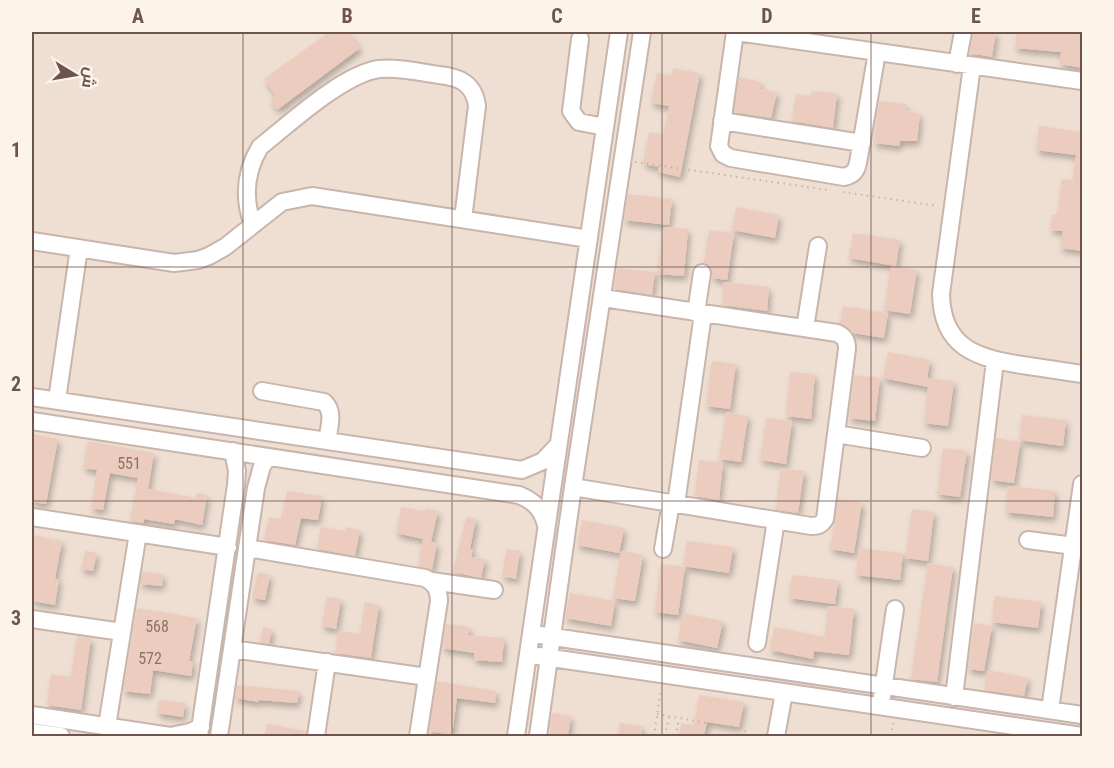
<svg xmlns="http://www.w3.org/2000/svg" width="1114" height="768" font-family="'Roboto Condensed',Cairo,sans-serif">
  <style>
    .residential { fill: #efdfd3 }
    .building { fill: #ebccbe; filter: url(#shadow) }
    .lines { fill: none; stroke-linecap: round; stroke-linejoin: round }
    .minor-casing { stroke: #c8b5ac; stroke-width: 20 }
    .path { stroke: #cfafa2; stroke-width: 2; stroke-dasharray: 1.5 4.5; stroke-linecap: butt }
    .minor { stroke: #fff; stroke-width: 16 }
    .grid { fill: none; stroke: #6d554d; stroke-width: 1.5; stroke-opacity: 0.55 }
    .labels { text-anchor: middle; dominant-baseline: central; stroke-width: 4.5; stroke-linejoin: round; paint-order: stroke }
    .number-label { font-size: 16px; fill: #8c7369 }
    .neatline { fill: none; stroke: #6d554d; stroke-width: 2 }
    .grid-label { font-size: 20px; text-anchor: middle; font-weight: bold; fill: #6d554d }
  </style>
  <defs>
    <filter id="shadow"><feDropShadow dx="2.5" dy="4.5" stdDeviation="3" flood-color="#0004"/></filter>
  </defs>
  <rect width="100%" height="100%" fill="#f9eee3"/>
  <!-- residential -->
  <path class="residential" d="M32,32h1050v704h-1050z"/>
  <!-- building -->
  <path class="building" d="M329,32h19l12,16 -83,62 -7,-10 6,-4 -12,-17z
    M973,32h23l-4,25 -22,-4z
    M1017,32h36l30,3v33l-23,-4 1,-12 -46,-4z
    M673,68l27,5 -20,104 -22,-5 1,-5 -16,-3 6,-32 14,3 6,-29 -18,-3 6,-30 15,2z
    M739,77l22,5 -1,7 17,3 -6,26 -37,-6z
    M812,91l25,2 -4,35 -41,-7 4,-27 15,2z
    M879,101l27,3 -1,6 15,4 -3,27h-17l-1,5 -25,-3z
    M1039,126l44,6v119l-23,-3 3,-17 -13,-1 2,-15h5l5,-36 11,1 3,-25 -40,-5z
    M628,194l44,5 -3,26 -45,-5z
    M736,207l43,8 -4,23 -43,-8z
    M664,227l24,2 -4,47 -27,-2z
    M709,230l25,3 -7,47 -15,-2 -1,-9 -7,-6z
    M853,233l47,7 -4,26 -47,-8z
    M891,266l26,4 -7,44 -26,-4z
    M617,268l38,4 -3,23 -38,-6z
    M724,282l45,5 -2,24 -45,-6z
    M843,306l45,7 -4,25 -31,-5 -13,-10z
    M888,352l42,8 -3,18 27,3 -6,45 -24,-3 4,-36 -45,-9z
    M712,361l24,3 -6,45 -24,-3z
    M790,372l25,2 -4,45 -25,-3z
    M854,375l26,3 -5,43 -26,-3z
    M726,412l22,4 -7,46 -22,-3z
    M1022,415l44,5 -3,26 -44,-6z
    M766,418l26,3 -6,43 -26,-4z
    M32,434l26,5 -12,65 -14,-2z
    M996,438l24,4 -6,41 -23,-3z
    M88,441l66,12 -6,36 48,9 1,-5 10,2 -5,30 -27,-6 -1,5 -30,-5v4l-14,-2 8,-43 -28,-5 -7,37 -12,-2 6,-38 -14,-2z
    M943,448l24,3 -7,46 -23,-3z
    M699,460l24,3 -4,37 -24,-4z
    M781,468l23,3 -6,42 -22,-3z
    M1008,486l47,5 -2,26 -47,-5z
    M287,491l35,5 -4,24 -17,-2 -6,27 -31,-5 5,-23 12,2z
    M838,499l24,3 -8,51 -24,-4z
    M401,507l24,4 1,-3 12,3 -7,31 6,1 -5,27 -14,-4 5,-27 -27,-6z
    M912,509l22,3 -6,49 -23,-3z
    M466,517l10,2 -6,30h3l-2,8 14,2 -4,19 -28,-6z
    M582,520l42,8 -5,25 -42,-8z
    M321,527l24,4 1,-4 14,3 -5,26 -38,-7z
    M32,535l30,6 -7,38h4l-4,26 -23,-4z
    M687,541l46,6 -4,26 -46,-7z
    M859,548l44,5 -3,27 -44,-5z
    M507,549l13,2 -4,28 -14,-3z
    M85,551l12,2 -4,18 -12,-2z
    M621,551l22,4 -8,46 -22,-3z
    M928,563l25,4 -16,115 -26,-3z
    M661,564l24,3 -7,48 -23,-3z
    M142,572l21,2 -1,12 -22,-2z
    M258,572l12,3 -5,25 -13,-2z
    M792,575l46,5 -3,24 -46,-6z
    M570,593l45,8 -4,25 -46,-8z
    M995,596l46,6 -3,26 -46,-6z
    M327,597l14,2 -5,30 -14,-3z
    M365,602l14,3 -8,53 -36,-5 4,-22 21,3z
    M828,606l26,3 -5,46 -35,-4 -1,8 -43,-9 4,-23 51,10z
    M137,608l60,10 -8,43h4l-2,15 -38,-6 -3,24 -27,-3z
    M683,613l40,8 -6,27 -39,-8z
    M974,623l18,3 -8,45 -16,-2z
    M446,624l24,3 -2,8 36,3 -2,24 -28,-2v-7l-32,-5z
    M263,627l9,2 -3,15 -9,-2z
    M77,636l14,2 -10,72 -34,-5 4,-31 20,3z
    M988,670l40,8 -4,18 -40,-6z
    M437,681l59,10 -1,12 -38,-5 -5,37 -23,-4z
    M237,685l62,6 -2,12 -38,-3v2l-24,-4z
    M699,695l45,7 -5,25 -32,-5 -3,14h-25l2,-13 13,3z
    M159,700l26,3 -2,14 -26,-4z
    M552,713l19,3 -3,20h-19z
    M620,723l22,3 -1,10h-23z
    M267,724l39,7v5h-41z"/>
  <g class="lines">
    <defs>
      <path id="minor" d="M735,32l-16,114 4,8 8,4 113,19c8,-2 12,-5 14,-14l19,-111
        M736,32l346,49
        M580,39l-9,72 8,11 26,5
        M957,64l6,-32
        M972,66l-31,228c1,54 36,64 81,71 20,3 40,6 60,9
        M722,121l140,22
        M253,225c-10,-27 -8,-53 7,-78 29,-23 83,-73 119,-78 19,-2 40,3 60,6 20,2 35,8 38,31l-14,113
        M32,241l142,22 24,-3 11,-4 16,-9 57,-45 30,-6 277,43
        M696,313l6,-40
        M805,328l13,-82
        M262,391l62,11c11,10 5,25 3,39
        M32,397l490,73 21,-9 15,-16
        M57,400l22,-152
        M32,421l487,74c15,6 23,14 27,30
        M836,434l86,14
        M573,487l238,39c7,0 10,-1 14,-7l22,-170c0,-8 -2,-12 -10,-16l-234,-35
        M676,504l27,-190
        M32,517l196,30
        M1028,540l46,6
        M247,548l178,30c10,5 14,12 14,23l-21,135
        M663,549l8,-46
        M432,581l62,9
        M32,619l90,13
        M540,635l542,80
        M757,643l19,-123
        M232,649l195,28
        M538,656l544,80
        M882,697l13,-88
        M954,697l41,-336
        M1050,710l32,-226
        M32,715l138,21 20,-4 11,-5
        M107,726l31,-193
        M32,732l29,4
        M199,736l37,-251 1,-14 -4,-20
        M219,736l37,-248 6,-22 6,-9
        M316,736l11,-74
        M516,736l103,-704
        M538,736l35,-249 69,-455
        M776,736l8,-43"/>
    </defs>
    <!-- minor casing -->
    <use href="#minor" class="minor-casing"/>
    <!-- path -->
    <path class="path" d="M635,162l193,28
      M843,192l95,14
      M657,714l88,16 1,6
      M654,736l7,-47
      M665,736l4,-20
      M675,736l4,-17
      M891,736l3,-15"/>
    <!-- minor -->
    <use href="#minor" class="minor"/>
  </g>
  <!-- grid -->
  <path class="grid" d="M243,32v704M452,32v704M662,32v704M871,32v704M32,267h1050M32,501h1050"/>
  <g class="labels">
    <!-- number labels -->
    <g class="number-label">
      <text x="129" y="463">551</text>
      <text x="157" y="626">568</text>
      <text x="150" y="658">572</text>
    </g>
  </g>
  <!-- border -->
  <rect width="1114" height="768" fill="none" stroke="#fcf3e9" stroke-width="66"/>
  <!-- north arrow -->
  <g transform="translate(75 75) rotate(101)" stroke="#fcf3e9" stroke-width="4.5" paint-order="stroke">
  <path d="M0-4.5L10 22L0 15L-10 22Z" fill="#6d554d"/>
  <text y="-9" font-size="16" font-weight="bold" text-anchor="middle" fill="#6d554d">ش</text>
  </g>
  <rect x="33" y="33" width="1048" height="702" class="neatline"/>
  <g class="grid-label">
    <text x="138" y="23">A</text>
    <text x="347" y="23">B</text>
    <text x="557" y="23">C</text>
    <text x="767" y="23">D</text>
    <text x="976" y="23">E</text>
    <text x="16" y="157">1</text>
    <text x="16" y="391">2</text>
    <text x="16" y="625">3</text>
  </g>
</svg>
